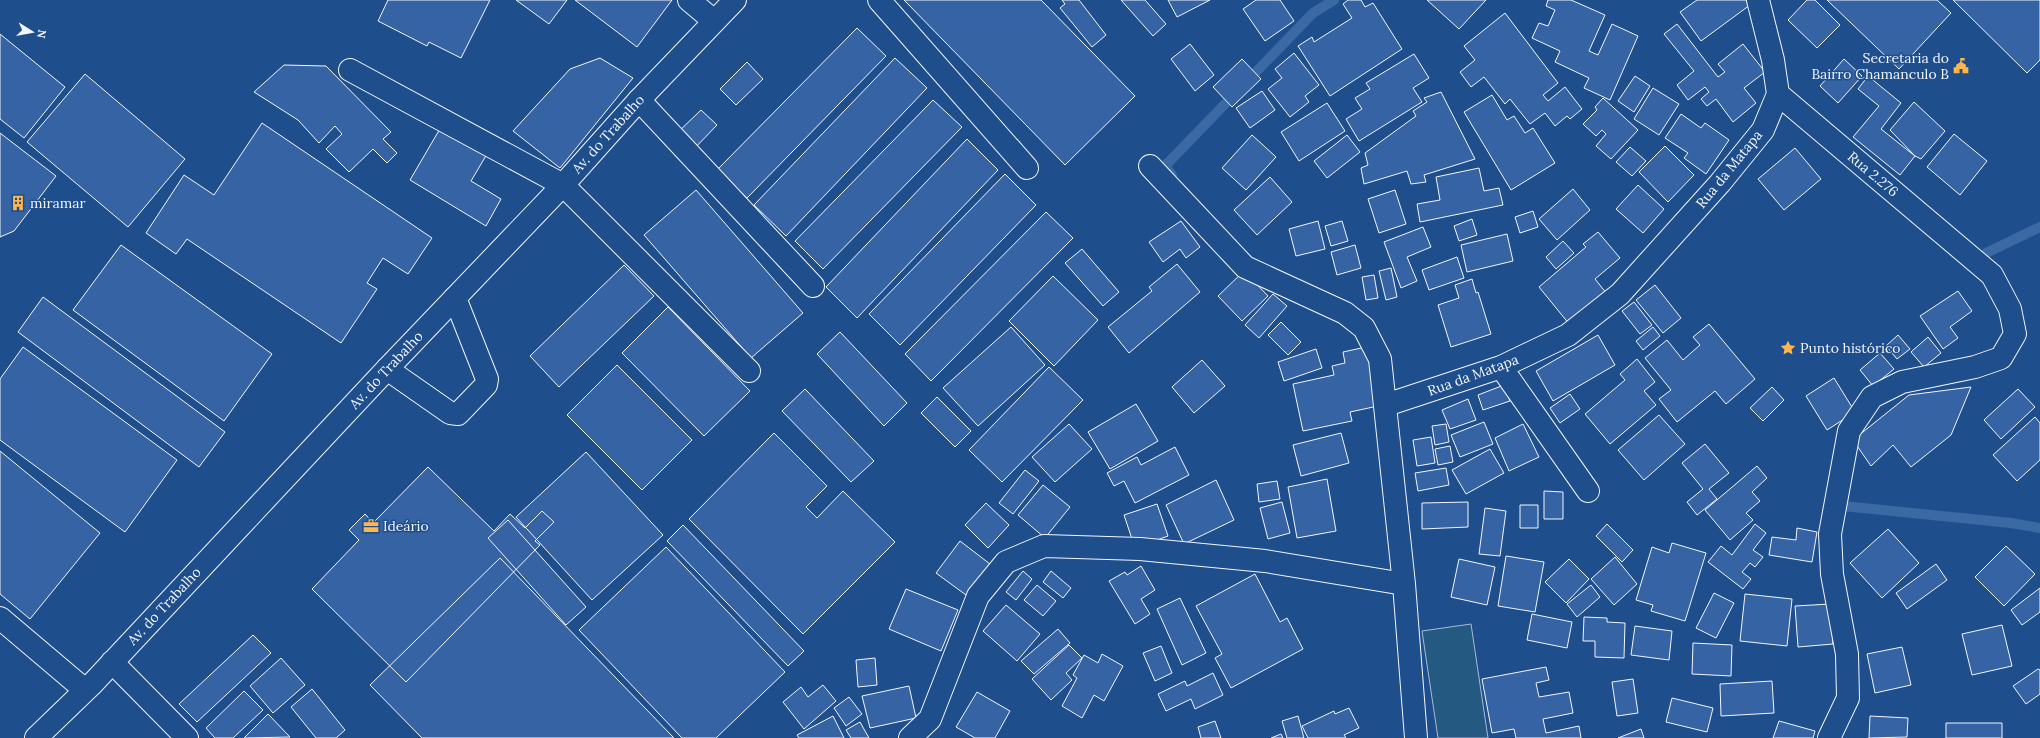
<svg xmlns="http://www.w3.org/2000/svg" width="2040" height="738" font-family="Lora,serif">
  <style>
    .green { fill: #245a82; stroke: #a8bbd7 }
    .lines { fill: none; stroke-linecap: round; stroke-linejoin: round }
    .stream { stroke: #3b69a3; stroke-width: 10 }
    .building { fill: #3563a3; stroke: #f2f6ff }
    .minor-casing { stroke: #f2f6ff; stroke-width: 24 }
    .major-casing { stroke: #f2f6ff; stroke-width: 24 }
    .minor { stroke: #1f4e8c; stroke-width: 22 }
    .major { stroke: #1f4e8c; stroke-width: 22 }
    .labels { text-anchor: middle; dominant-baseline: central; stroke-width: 3; stroke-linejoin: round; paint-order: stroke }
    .poi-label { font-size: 14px; fill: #f2f6ff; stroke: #1f4e8c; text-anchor: start }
    .street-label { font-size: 14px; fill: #f2f6ff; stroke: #1f4e8c }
  </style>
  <rect width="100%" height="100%" fill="#1f4e8c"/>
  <!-- green -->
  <path class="green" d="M1471,624l17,114h-50l-16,-107z"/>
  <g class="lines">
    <!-- stream -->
    <path class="stream" d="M1172,175l-7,-9 148,-153 21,-13
      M1986,253l54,-26
      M1833,505l178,18 29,5"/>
  </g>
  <!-- building -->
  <path class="building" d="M388,0h102l-29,58 -32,-16 -2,4 -49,-25z
    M516,0h51l-18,24z
    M575,0h97l-35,47z
    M904,0h137l94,96 -70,69z
    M1062,0h17l27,35 -14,12 -32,-39 5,-4z
    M1121,0h24l21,24 -13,12z
    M1168,0h42l-33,17z
    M1256,0h24l14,21 -29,20 -22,-32z
    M1348,0h13l4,7 8,-4 29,46 -72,47 -32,-50 14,-9 2,5 38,-24 -9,-14z
    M1427,0h59l-27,29z
    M1548,0h23l34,15 -16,36 9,4 14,-31 26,12 -28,64 -26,-12 5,-10 -34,-16 5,-11 -28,-13 7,-15 9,3 7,-16 -9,-4z
    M1697,0h49l4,5 -49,36 -21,-29z
    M1807,0h8l25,25 -23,23 -29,-28z
    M1827,0h110l14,13 -52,56z
    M1953,0h87v60l-13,13z
    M1505,13l53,70 -15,12 5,6 17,-14 17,22 -12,10 -3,-3 -12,10 -10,-13 -15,11 -20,-25 -5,5 -21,-27 -13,10 -11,-15 15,-12 -11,-14z
    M1677,24l41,53 7,-5 -7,-8 25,-20 22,28 -21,16 12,15 -23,19 -17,-23 -9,7 -6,-7 8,-7 -4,-5 -17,13 -11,-15 17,-14 -30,-37z
    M857,28l29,28 -139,142 -29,-29z
    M0,34l65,53 -41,51 -24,-19z
    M1190,44l24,31 -19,16 -24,-32z
    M1294,53l25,32 -14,11 4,6 -19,15 -22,-28 14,-11 -7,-9z
    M1414,54l15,24 -16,10 9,14 -63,39 -13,-22 16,-10 -7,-11 15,-9 -4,-6z
    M600,58l33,20 -73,90 -47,-37 57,-62z
    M895,58l32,30 -141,148 -32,-31z
    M1242,59l19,20 -29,28 -19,-20z
    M1844,59l18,17 -24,27 -18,-17z
    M747,62l16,17 -27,26 -16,-16z
    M284,65l42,1 65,66 -8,7 14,14 -10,10 -14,-14 -24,23 -23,-23 16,-15 -7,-8 -16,17 -21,-23 -44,-28z
    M85,74l100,85 -57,68 -101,-85z
    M1635,76l15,10 -16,26 -16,-11z
    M1868,76l33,27 -20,26 34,27 -15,19 -47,-38 26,-31 -21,-17z
    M1653,88l26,16 -20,31 -25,-16z
    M1262,91l13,19 -25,18 -14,-20z
    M1441,92l34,67 -51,16 2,7 -15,2 -4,-13 -43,13 -3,-16 7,-3 -3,-12 51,-37 -3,-5 14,-9 -3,-4z
    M1492,95l15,25 7,-4 11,17 8,-5 22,35 -44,27 -47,-78z
    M1603,98l35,32 -27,29 -15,-13 10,-12 -4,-4 -6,6 -13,-12 14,-14 -2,-3z
    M933,100l29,27 -139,142 -28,-28z
    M1914,102l31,29 -24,28 -6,-3 -25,-26z
    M1327,103l18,28 -46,30 -18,-29z
    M701,110l16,15 -26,27 -16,-17z
    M1681,114l20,14 4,-5 24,17 -23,34 -22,-16 4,-5 -23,-15z
    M262,123l170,115 -24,36 -25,-16 -16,25 10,6 -36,54 -154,-104 -11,15 -30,-21 38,-58 30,20z
    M441,127l46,27 -16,27 30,18 -15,27 -76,-46z
    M0,133l56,43 -42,55 -14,6z
    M1954,134l33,27 -27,34 -33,-28z
    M1252,135l24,22 -30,33 -24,-22z
    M1347,135l13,17 -33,26 -13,-17z
    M967,139l31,31 -141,148 -31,-31z
    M1665,146l29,29 -26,27 -29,-30z
    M1630,147l16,14 -14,15 -16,-14z
    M1795,148l26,31 -37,31 -26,-31z
    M1479,168l5,23 15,-3 4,17 -83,17 -3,-18 23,-4 -4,-23z
    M1005,174l31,31 -136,140 -31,-31z
    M1270,177l22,25 -35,33 -23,-25z
    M1638,185l26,24 -21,24 -27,-24z
    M1573,189l17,21 -33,30 -18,-21z
    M696,190l107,123 -52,45 -107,-123z
    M1395,190l11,34 -27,9 -11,-34z
    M1533,211l5,16 -18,6 -5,-16z
    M1046,212l27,26 -142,143 -26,-27z
    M1472,219l5,16 -18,6 -5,-15z
    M1181,221l19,26 -14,11 -6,-9 -17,13 -14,-20z
    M1318,221l7,28 -29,7 -7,-27z
    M1342,221l6,20 -17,5 -6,-20z
    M1423,227l8,20 -24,10 10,24 -16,7 -17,-46z
    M1598,232l22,26 -25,21 12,15 -37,31 -31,-38 47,-40 -3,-3z
    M1507,234l6,27 -46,11 -6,-27z
    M1563,241l11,12 -18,16 -10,-12z
    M121,245l151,109 -48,67 -151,-111z
    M1355,245l6,23 -24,7 -6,-23z
    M1082,249l37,43 -16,14 -38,-43z
    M1457,257l7,21 -35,12 -7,-20z
    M1177,264l23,28 -71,61 -21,-26 44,-36 -3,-4z
    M624,265l30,31 -95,91 -29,-31z
    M1391,268l6,29 -11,3 -7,-29z
    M1244,271l24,25 -26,25 -24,-25z
    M1374,275l4,23 -12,2 -4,-23z
    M1053,276l45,44 -44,46 -45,-45z
    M1472,279l4,14 2,-1 13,42 -40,13 -13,-42 21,-7 -4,-13z
    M1655,285l26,33 -18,15 -27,-33z
    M1958,291l14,20 -22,16 8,11 -15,11 -23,-33z
    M1273,294l14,12 -28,32 -14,-13z
    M43,297l182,135 -26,35 -181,-135z
    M1634,302l18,23 -12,9 -18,-23z
    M668,307l82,84 -46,45 -82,-83z
    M1281,322l20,20 -13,13 -20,-20z
    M1709,324l46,55 -29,25 -11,-13 -38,31 -18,-23 12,-9 -26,-32 22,-18 16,20 17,-15 -7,-8z
    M1011,327l34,38 -67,61 -35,-38z
    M1653,327l7,9 -17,14 -7,-9z
    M840,332l67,71 -23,23 -67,-72z
    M1598,335l17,30 -62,36 -17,-30z
    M1898,335l12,14 -13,10 -11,-13z
    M1928,337l13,16 -17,14 -13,-15z
    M23,347l154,113 -52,72 -125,-92v-61z
    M1366,347l12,59 -28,6 2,9 -49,10 -10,-47 41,-9 -2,-9 13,-3 -2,-11z
    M1316,349l6,19 -38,13 -6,-19z
    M1880,353l14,16 -21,17 -13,-16z
    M1637,359l18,23 -11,9 12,14 -46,39 -25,-30 40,-34 -5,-6z
    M1202,360l23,26 -31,27 -22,-26z
    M617,365l75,75 -50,50 -75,-75z
    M1049,367l34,33 -81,82 -33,-32z
    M1834,378l21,34 -28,18 -21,-34z
    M1504,385l6,16 -27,9 -5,-15z
    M1772,387l12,13 -21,21 -13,-13z
    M1971,387l-20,48 -40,32 -18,-22 -22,21 -18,-26 56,-45z
    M805,389l69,72 -23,21 -69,-71z
    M2018,389l17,18 -34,32 -17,-19z
    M1570,394l10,15 -20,14 -10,-15z
    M937,397l34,34 -16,16 -34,-34z
    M1468,399l8,21 -26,9 -8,-19z
    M1136,404l22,37 -48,28 -22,-37z
    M1659,415l26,29 -41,36 -26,-30z
    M2035,417l5,6v37l-23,21 -24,-26z
    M1484,422l9,22 -33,13 -9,-22z
    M1069,424l23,25 -37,33 -23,-25z
    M1446,424l3,18 -14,3 -3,-19z
    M1523,424l16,33 -30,14 -14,-33z
    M774,433l53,53 -21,21 11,11 26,-27 52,51 -92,92 -114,-115z
    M1341,433l8,30 -48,13 -8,-31z
    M1431,437l4,26 -18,3 -4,-26z
    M1705,444l24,29 -20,16 8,10 -20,16 -10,-13 16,-13 -21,-26z
    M1450,446l3,16 -15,3 -3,-16z
    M1175,447l14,28 -54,28 -11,-22 -10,5 -7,-13 30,-16 4,8z
    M1490,449l14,24 -38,21 -14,-24z
    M0,451l100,82 -70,86 -30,-25z
    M586,452l77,83 -71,65 -76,-83z
    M1757,466l10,12 -15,14 8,9 -14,12 7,7 -23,20 -25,-30z
    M428,467l66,64 16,-17 15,14 17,-17 12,11 -19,19 5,4 -134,137 -94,-93 47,-49 -10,-10 16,-16 8,9z
    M1446,468l3,17 -31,6 -3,-18z
    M1025,470l14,11 -26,33 -14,-11z
    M1327,479l9,52 -39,7 -9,-51z
    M1216,480l18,40 -50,24 -18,-39z
    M1277,481l3,18 -21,3 -2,-18z
    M1043,485l27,22 -25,31 -27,-23z
    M1544,491l19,1v27h-19z
    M1282,502l8,31 -22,6 -8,-31z
    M1468,502v25l-46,2v-26z
    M986,503l23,22 -21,23 -23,-23z
    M1157,504l11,32 -33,12 -11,-33z
    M1520,505h18v23h-18z
    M1485,508l21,3 -6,45 -21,-2z
    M508,520l78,87 -20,18 -78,-87z
    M1607,524l26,26 -11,12 -26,-26z
    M1755,524l11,9 -13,17 10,7 -8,10 -5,-4 -8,9 9,7 -8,10 -35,-27 13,-16 11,9z
    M683,525l121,126 -16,15 -121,-125z
    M1797,528l20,4 -5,30 -43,-7 3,-18 24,3z
    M1888,529l31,34 -37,35 -32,-35z
    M960,541l30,23 -24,31 -30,-22z
    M1672,543l34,10 -21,68 -34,-10 2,-6 -17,-5 16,-53 17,6z
    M2006,546l29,28 -31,32 -29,-29z
    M666,547l119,125 -69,66h-34l-103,-108z
    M1506,556l38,6 -9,50 -37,-6z
    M1615,557l22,27 -23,21 -23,-26z
    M500,558l174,180h-252l-52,-53z
    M1459,559l36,8 -8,38 -36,-8z
    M1569,559l20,20 -23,24 -21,-21z
    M1936,564l11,16 -40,29 -11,-16z
    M1141,566l14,24 -14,9 9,15 -15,10 -26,-43 16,-9 2,3z
    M1023,571l9,8 -16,21 -10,-8z
    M1051,571l20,17 -8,10 -20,-16z
    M1255,574l25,48 7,-4 16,31 -72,39 -16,-30 7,-4 -26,-48z
    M1037,585l19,16 -13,15 -19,-16z
    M1591,585l9,12 -23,20 -10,-13z
    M2040,588v24l-18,13 -11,-15z
    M906,589l52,21 -17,41 -52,-22z
    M1714,593l20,10 -18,35 -20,-10z
    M1745,594l47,5 -5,47 -47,-5z
    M1180,598l26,55 -24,12 -25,-56z
    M1830,604l3,40 -35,3 -3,-41z
    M1006,605l34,29 -23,27 -34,-30z
    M1532,614l40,8 -5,26 -40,-8z
    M1584,617l23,1v4l18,1 -1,35 -29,-1v-16h-12z
    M2002,625l10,41 -40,9 -10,-41z
    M1635,626l37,5 -3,29 -38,-5z
    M1058,629l12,14 -36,31 -13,-13z
    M253,635l18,18 -74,69 -18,-18z
    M1693,643l39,2 -1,31 -39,-2z
    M1069,645l13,13 -16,15 6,7 -21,20 -19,-21z
    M1161,646l11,27 -17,8 -12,-28z
    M1902,647l9,38 -36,8 -8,-39z
    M1102,654l21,12 -19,35 -10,-6 -12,23 -20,-12 15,-28 -4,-3 11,-20 14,8z
    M281,658l24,27 -32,28 -23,-27z
    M875,658l2,27 -19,2 -2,-27z
    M1546,667l3,13 -13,3 3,14 30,-5 4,21 -30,6 3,14 33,-7 2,12h-65l-2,-9 -22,4 -10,-54z
    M2038,669l2,1v24l-14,10 -13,-18z
    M1213,673l10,22 -28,14 -4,-10 -25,12 -8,-17 27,-13 2,5z
    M1633,679l5,34 -21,3 -5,-34z
    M1772,681l2,32 -53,3 -1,-32z
    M823,685l13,16 -32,28 -21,-27 18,-15 7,10z
    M909,686l7,32 -46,10 -8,-32z
    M312,689l33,41 -9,8h-20l-25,-31z
    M244,691l19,19 -30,28h-18l-9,-10z
    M977,692l33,19 -15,27h-20l-19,-11z
    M849,697l13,17 -16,12 -12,-18z
    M1672,698l41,10 -6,24 -41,-10z
    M1349,708l10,20 -15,7 2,3h-38l-6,-12 32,-15 1,3z
    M268,714l22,23 -46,1z
    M833,716l11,22h-45l-2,-3z
    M1298,716l6,22h-17l-5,-17z
    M1870,716l38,2 -1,19 -38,1z
    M1215,721l6,17h-20l-3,-11z
    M1779,721l36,10 -2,7h-40z
    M860,722l9,16h-18l-5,-8z
    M1946,723h56v15h-56z
    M1641,729l3,9h-26z
    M1281,734l2,4h-12z"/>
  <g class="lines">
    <defs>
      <path id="minor" d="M689,0l25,21
        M879,0l148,168
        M1758,0l15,60 5,34 214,181 18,34 5,25 -14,24 -26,9 -73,15 -30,15 -23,34 -19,103 2,40 15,80 1,44 -19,40
        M350,70l213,115 186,186
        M639,100l174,186
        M1150,166l95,101 100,46 19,15 16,31 24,225 12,154
        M1501,367l87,124
        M387,369l63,44 8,1 3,-3 25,-26 1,-6 -32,-81
        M1386,405l115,-38 67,-32 52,-41 100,-111 43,-53 15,-36
        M0,618l85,72
        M112,662l75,76
        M910,738l20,-19 48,-123 28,-34 38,-16 96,3 125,12 139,23"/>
      <path id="major" d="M36,738l57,-55 294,-314 176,-184 76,-85 96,-100"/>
    </defs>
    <!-- minor casing -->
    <use href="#minor" class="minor-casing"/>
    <!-- major casing -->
    <use href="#major" class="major-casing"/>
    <!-- minor -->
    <use href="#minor" class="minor"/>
    <!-- major -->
    <use href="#major" class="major"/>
  </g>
  <!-- icons -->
  <defs>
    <symbol id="civic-bare" viewBox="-9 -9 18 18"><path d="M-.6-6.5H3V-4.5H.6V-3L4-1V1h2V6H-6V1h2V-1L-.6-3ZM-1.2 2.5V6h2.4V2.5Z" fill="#ffb74d" stroke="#1f4e8c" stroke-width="2.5" paint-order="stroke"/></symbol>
    <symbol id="building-bare" viewBox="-9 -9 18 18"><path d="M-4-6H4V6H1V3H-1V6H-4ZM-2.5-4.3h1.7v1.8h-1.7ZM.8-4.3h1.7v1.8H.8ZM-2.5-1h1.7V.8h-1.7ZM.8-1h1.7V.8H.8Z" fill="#ffb74d" stroke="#1f4e8c" stroke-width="2.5" paint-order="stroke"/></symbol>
    <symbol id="sight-bare" viewBox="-9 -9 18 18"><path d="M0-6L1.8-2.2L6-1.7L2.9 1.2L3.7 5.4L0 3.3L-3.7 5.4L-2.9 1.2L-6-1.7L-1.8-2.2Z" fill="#ffb74d" stroke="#1f4e8c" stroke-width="2.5" paint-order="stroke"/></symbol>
    <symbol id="office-bare" viewBox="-9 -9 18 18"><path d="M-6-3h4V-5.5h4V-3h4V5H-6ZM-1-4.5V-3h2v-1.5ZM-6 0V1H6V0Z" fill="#ffb74d" stroke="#1f4e8c" stroke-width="2.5" paint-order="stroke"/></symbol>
  </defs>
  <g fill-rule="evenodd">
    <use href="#civic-bare" x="1950" y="55" width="22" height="22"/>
    <use href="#building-bare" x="7" y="192" width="22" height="22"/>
    <use href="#sight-bare" x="1777" y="337" width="22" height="22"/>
    <use href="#office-bare" x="360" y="515" width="22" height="22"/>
  </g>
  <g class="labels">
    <!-- poi labels -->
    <g class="poi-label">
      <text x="1949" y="58" text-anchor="end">Secretaria do<tspan x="1949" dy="16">Bairro Chamanculo B</tspan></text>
      <text x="30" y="203">miramar</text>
      <text x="1800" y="348">Punto histórico</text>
      <text x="383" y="526">Ideário</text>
    </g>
    <!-- street labels -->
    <g class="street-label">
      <text transform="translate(608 134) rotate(-48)">Av. do Trabalho</text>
      <text transform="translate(1729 169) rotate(-51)">Rua da Matapa</text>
      <text transform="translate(1873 174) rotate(40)">Rua 2.276</text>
      <text transform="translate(386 370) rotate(-47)">Av. do Trabalho</text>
      <text transform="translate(1473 375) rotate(-20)">Rua da Matapa</text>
      <text transform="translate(164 606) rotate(-47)">Av. do Trabalho</text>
    </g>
  </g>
  <!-- north arrow -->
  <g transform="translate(32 32) rotate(101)" stroke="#1f4e8c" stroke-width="3" paint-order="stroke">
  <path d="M0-3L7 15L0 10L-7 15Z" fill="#f2f6ff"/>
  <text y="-6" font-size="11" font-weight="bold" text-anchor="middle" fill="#f2f6ff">N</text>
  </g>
</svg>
